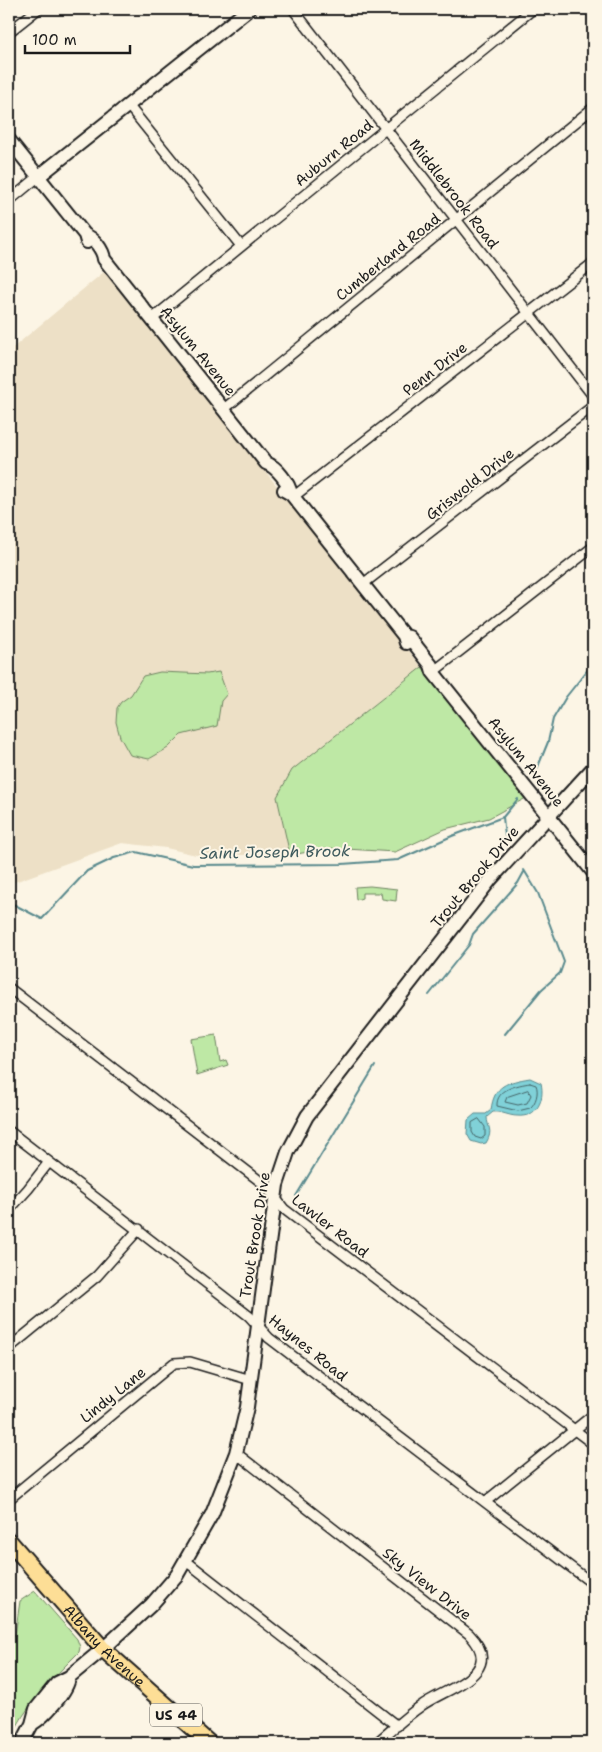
<svg xmlns="http://www.w3.org/2000/svg" width="602" height="1752" font-family="'Shantell Sans',sans-serif">
  <style>
    .built { fill: #ede0c6 }
    .green { fill: #bee8a5; stroke: #6d8260 }
    .water { fill: #80d1d8; stroke: #58898d }
    .lines { fill: none; stroke-linecap: round; stroke-linejoin: round }
    .shore { stroke: #446467; stroke-width: 1 }
    .stream { stroke: #58898d; stroke-width: 2 }
    .street-casing { stroke: #1c1c1c; stroke-width: 12 }
    .secondary-casing { stroke: #1c1c1c; stroke-width: 16 }
    .highway-casing { stroke: #1c1c1c; stroke-width: 19 }
    .street { stroke: #fcf5e5; stroke-width: 9 }
    .secondary { stroke: #fcf5e5; stroke-width: 12 }
    .highway { stroke: #fdde96; stroke-width: 15 }
    .labels { text-anchor: middle; dominant-baseline: central; stroke-width: 4; stroke-linejoin: round; paint-order: stroke }
    .shield { fill: #fcf5e5; stroke: #5f5d58; stroke-width: 1 }
    .shield-label { font-size: 14px; font-weight: bold; fill: #1c1c1c }
    .street-label { font-size: 15px; fill: #1c1c1c; stroke: #fcf5e5 }
    .water-label { font-size: 16px; font-style: italic; fill: #3f5b5e; stroke: #fcf5e5 }
  </style>
  <rect width="100%" height="100%" fill="#fcf5e5"/>
  <filter id="ink" filterUnits="userSpaceOnUse"><feTurbulence type="fractalNoise" baseFrequency=".02" numOctaves="2"/><feDisplacementMap in="SourceGraphic" scale="10" xChannelSelector="R" yChannelSelector="G"/><feConvolveMatrix kernelMatrix="1 2 1 2 8 2 1 2 1" color-interpolation-filters="sRGB"/></filter>
  <g filter="url(#ink)">
    <!-- built -->
    <path class="built" d="M105,271l317,396 -130,103 -15,27 13,58h-94l-30,-7 -44,-5 -113,41v-533z"/>
    <!-- green -->
    <path class="green" d="M422,667l104,131 -37,20 -44,11 -50,23 -49,-3 -3,6h-4l-6,-7 -43,7 -13,-58 15,-27z
      M160,672l47,2 12,-2 8,22 -6,7 -4,25 -36,9 -13,13 -19,11 -19,-4 -10,-18 -4,-15 1,-14 4,-6 10,-7 12,-19z
      M370,886l27,3 -1,12 -14,-2 -1,-6h-19v5l-6,2 -1,-13z
      M216,1035l4,27 6,-2 2,5 -31,10 -6,-36z
      M35,1591l42,48 3,8 -1,5c-28,28 -54,53 -70,90v-107h6l5,-34z"/>
    <!-- water -->
    <path class="water" d="M530,1078l11,5c4,17 -4,35 -24,33 -8,0 -16,-5 -24,-4l-6,5c0,10 7,13 -1,26l-5,1 -10,-3 -4,-7 1,-14 7,-6h11l5,-4c3,-25 16,-28 39,-32z"/>
    <g class="lines">
      <!-- shore -->
      <path class="shore" d="M530,1083l6,2c3,7 0,18 -6,23l-12,3 -21,-5c-1,-17 20,-21 33,-23z
        M528,1090l3,5 -4,8 -9,2 -13,-3 2,-5z
        M479,1119l6,8v9l-4,3 -6,-2 -3,-5v-9z"/>
      <!-- stream -->
      <path class="stream" d="M537,769l11,-27 5,-23 13,-22 27,-34
        M503,817l2,19
        M9,902l33,17 45,-48 27,-13 22,-6 57,13 149,-1 56,-4 54,-24 51,-19 15,-18
        M429,995l40,-50 4,-11 45,-51 6,-11
        M505,1034l36,-44 19,-17 4,-11 -26,-69 -14,-23
        M296,1196l79,-130"/>
      <defs>
        <path id="street" d="M293,9l300,387
          M9,32l29,-23
          M128,105l113,141
          M9,201l29,-24
          M152,319l381,-310
          M224,409l369,-301
          M293,497l300,-234
          M363,584l230,-178
          M433,672l160,-125
          M9,988l256,197 19,24 309,235
          M9,1131l240,185 20,22 324,246
          M9,1210l19,-21 21,-27
          M9,1348l88,-72 42,-47
          M236,1453l233,181c39,40 -24,54 -48,72 -16,11 -30,25 -45,37
          M9,1499l165,-136 16,-1 61,18
          M485,1502l108,-87
          M186,1561l211,165"/>
        <path id="secondary" d="M9,140l76,95 2,7
          M38,177l211,-168
          M85,235c9,3 18,15 19,24l162,204c11,4 23,20 25,31
          M284,490l7,4 113,142 2,7
          M404,636l5,1 22,28 2,7 160,200
          M32,1724c12,-7 36,-33 37,-47
          M22,1743l10,-19 4,-15 21,-26 12,-6 34,-28 48,-44 26,-30 35,-61 24,-61 11,-46 30,-222 11,-33 19,-36 184,-237 102,-111"/>
        <g id="highway">
          <path id="s1" d="M9,1541l94,108 106,94"/>
        </g>
      </defs>
      <!-- street casing -->
      <use href="#street" class="street-casing"/>
      <!-- secondary casing -->
      <use href="#secondary" class="secondary-casing"/>
      <!-- highway casing -->
      <use href="#highway" class="highway-casing"/>
      <!-- street -->
      <use href="#street" class="street"/>
      <!-- secondary -->
      <use href="#secondary" class="secondary"/>
      <!-- highway -->
      <use href="#highway" class="highway"/>
    </g>
  </g>
  <g class="labels">
    <!-- shield labels -->
    <rect class="shield" x="150" y="1703.5" width="52" height="23" rx="4"/>
    <g class="shield-label">
      <text x="176" y="1715">US 44</text>
    </g>
    <!-- street labels -->
    <g class="street-label">
      <text transform="translate(334 153) rotate(-39)">Auburn Road</text>
      <text transform="translate(454 194) rotate(52)">Middlebrook Road</text>
      <text transform="translate(388 257) rotate(-39)">Cumberland Road</text>
      <text transform="translate(198 351) rotate(51)">Asylum Avenue</text>
      <text transform="translate(435 369) rotate(-38)">Penn Drive</text>
      <text transform="translate(470 484) rotate(-38)">Griswold Drive</text>
      <text transform="translate(526 762) rotate(51)">Asylum Avenue</text>
      <text transform="translate(475 877) rotate(-50)">Trout Brook Drive</text>
      <text transform="translate(330 1226) rotate(38)">Lawler Road</text>
      <text transform="translate(255 1235) rotate(-81)">Trout Brook Drive</text>
      <text transform="translate(308 1348) rotate(39)">Haynes Road</text>
      <text transform="translate(113 1395) rotate(-39)">Lindy Lane</text>
      <text transform="translate(427 1584) rotate(38)">Sky View Drive</text>
      <text stroke="none"><textPath href="#s1" startOffset="142">Albany Avenue</textPath></text>
    </g>
    <!-- water labels -->
    <g class="water-label">
      <text transform="translate(275 852) rotate(-1)">Saint Joseph Brook</text>
    </g>
  </g>
  <!-- margin -->
  <rect width="602" height="1752" fill="none" stroke="#fcf5e5" stroke-width="30"/>
  <rect x="15" y="15" width="572" height="1722" fill="none" stroke="#1c1c1c" stroke-width="2" filter="url(#ink)"/>
  <!-- scale -->
  <path d="M25 45v8h105v-8" fill="none" stroke="#1c1c1c" stroke-width="2.5"/>
  <text x="32" y="45" font-size="15" fill="#1c1c1c" stroke="#fcf5e5" stroke-width="4" paint-order="stroke">100 m</text>
</svg>
